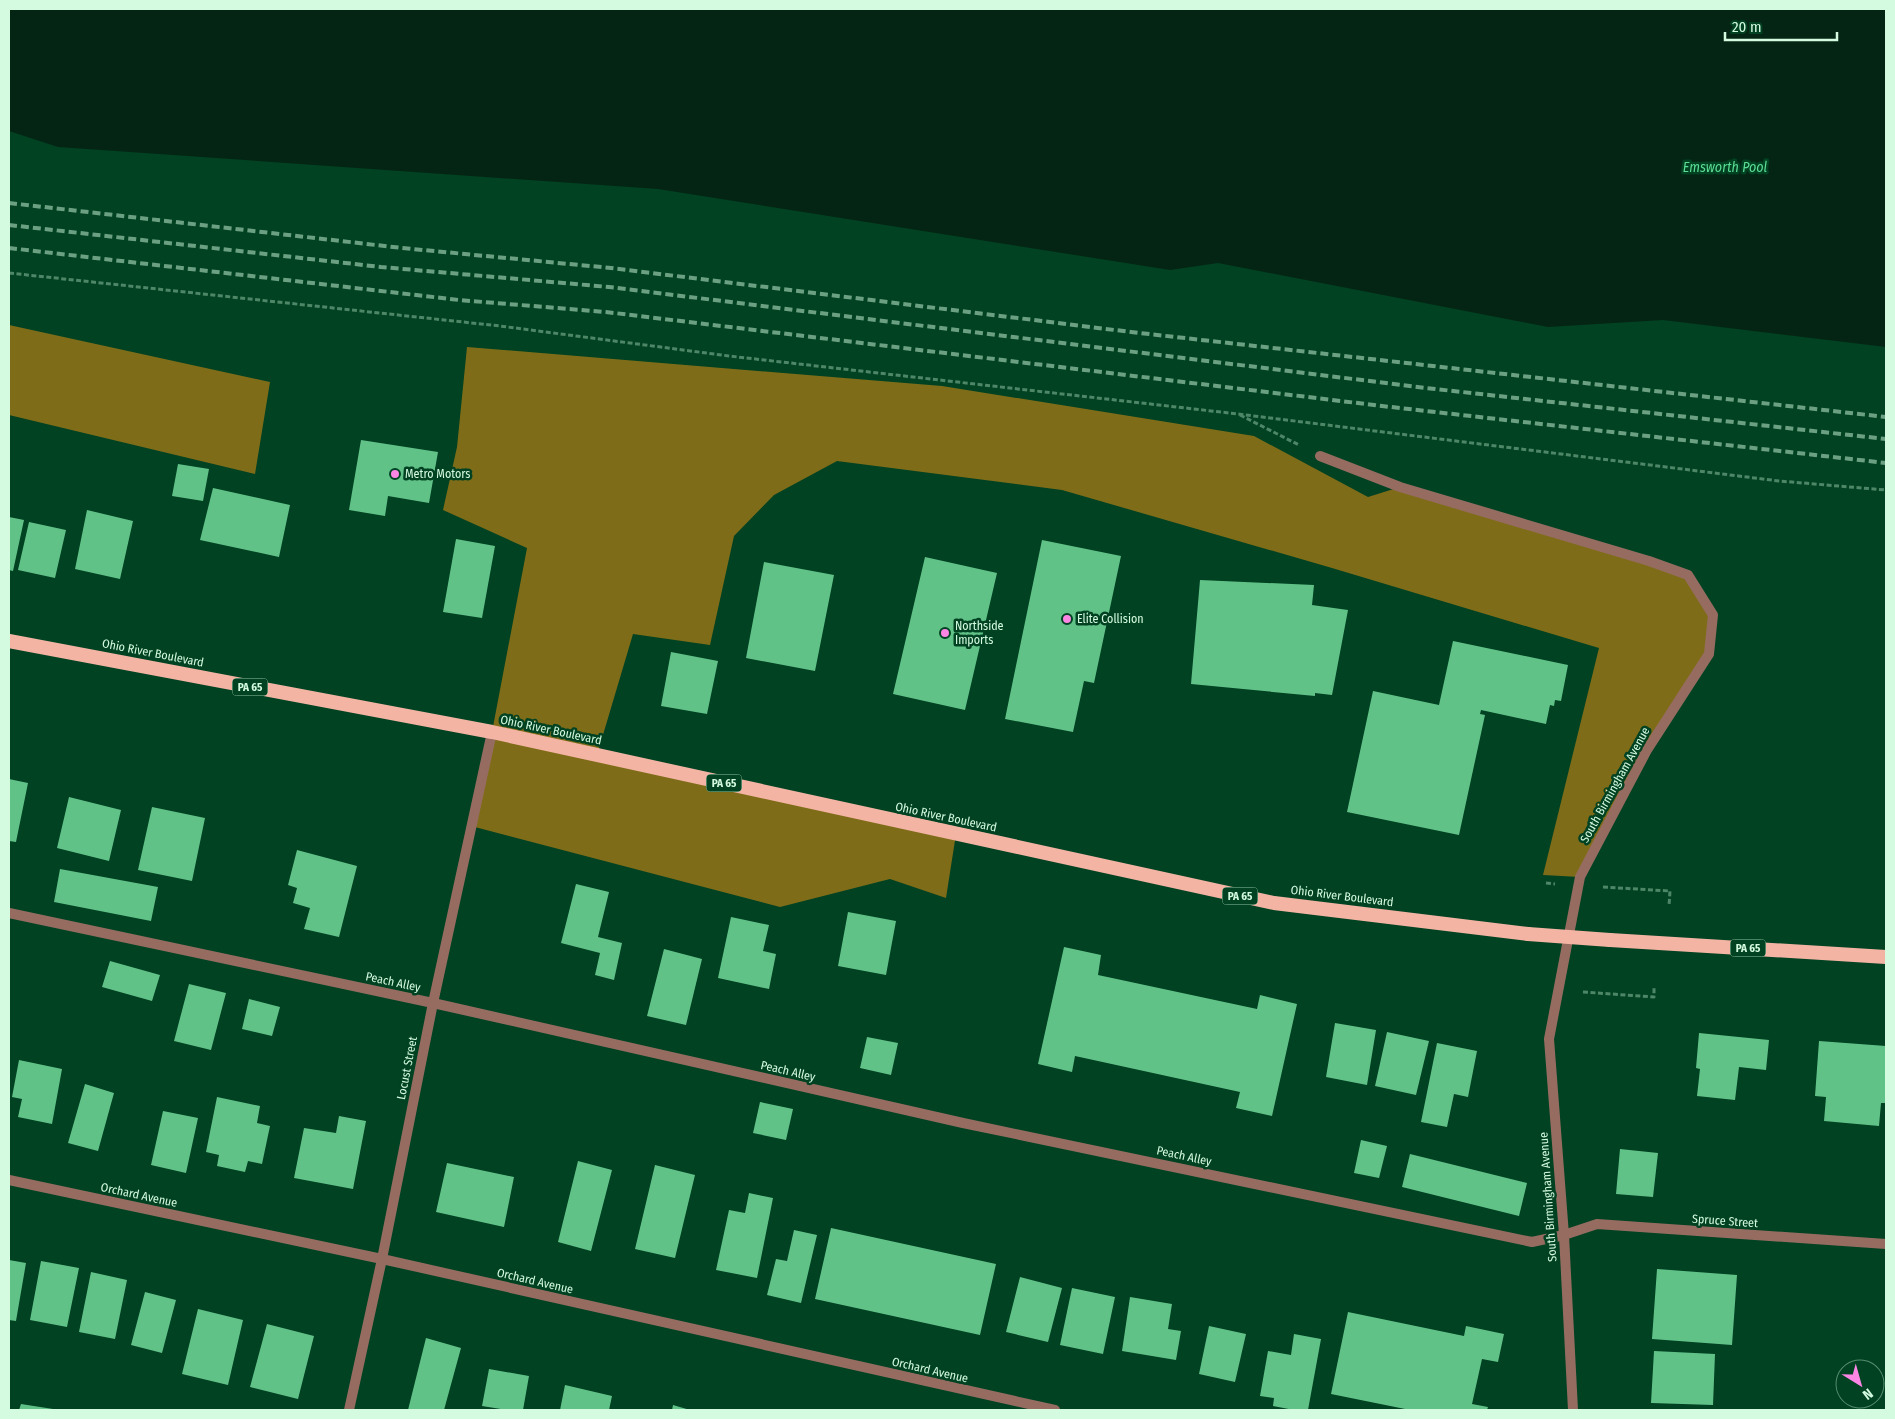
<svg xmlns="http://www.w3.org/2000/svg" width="1895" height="1419" font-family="'Fira Sans Condensed',sans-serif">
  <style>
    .forest { fill: #7f6c19 }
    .water { fill: #052514 }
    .building { fill: #61c288 }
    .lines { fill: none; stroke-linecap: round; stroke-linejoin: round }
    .path { stroke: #4e8668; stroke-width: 3; stroke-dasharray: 5 2.5; stroke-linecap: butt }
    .service { stroke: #966c61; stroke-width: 10 }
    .minor { stroke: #966c61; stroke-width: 10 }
    .trunk { stroke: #f4b4a4; stroke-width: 14 }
    .rail { stroke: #6ca083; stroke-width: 4; stroke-dasharray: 8 4; stroke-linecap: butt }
    .trunk-bridge { stroke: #f4b4a4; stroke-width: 14 }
    .poi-dot { fill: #fc86e4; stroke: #004222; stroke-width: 2 }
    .labels { text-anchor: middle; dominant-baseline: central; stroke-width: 5; stroke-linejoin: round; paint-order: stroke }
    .shield { fill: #004222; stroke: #94c3a7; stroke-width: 1 }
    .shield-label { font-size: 11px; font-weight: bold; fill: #d4fae0 }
    .poi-label { font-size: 12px; fill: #d4fae0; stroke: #004222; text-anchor: start }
    .street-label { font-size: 12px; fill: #d4fae0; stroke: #004222 }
    .water-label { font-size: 14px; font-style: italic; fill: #5cdd94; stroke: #004222 }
  </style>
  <rect width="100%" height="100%" fill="#004222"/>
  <!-- forest -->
  <path class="forest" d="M9,325l261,57 -15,92 -246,-59z
    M467,347l475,39 312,50 114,61 32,-10 288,88 25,40 -4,39 -62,96 -67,127 -37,-2 56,-227 -267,-80 -270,-78 -225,-29 -63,34 -40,41 -24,109 -77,-11 -36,121 359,79 -10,64 -56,-19 -110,28 -309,-81 21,-94 35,-184 -84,-38 14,-63z"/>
  <!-- water -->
  <path class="water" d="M9,9h1877v338l-223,-27 -115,7 -330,-64 -48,7 -512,-81 -600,-42 -49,-16z"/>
  <!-- building -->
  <path class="building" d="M361,440l77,12 -9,51 -41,-7 -3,20 -36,-6z
    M178,464l31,5 -6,32 -31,-5z
    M213,488l77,17 -11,52 -79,-17z
    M87,510l46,11 -13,58 -45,-10z
    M9,517l15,3 -11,51 -4,-1z
    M29,522l37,8 -11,48 -37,-8z
    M456,539l39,7 -13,72 -39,-6z
    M1042,540l79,16 -27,127 -10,-2 -11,51 -68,-13z
    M925,557l72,16 -32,137 -72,-16z
    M764,562l70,13 -19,96 -69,-13z
    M1200,580l114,5 -2,20 36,5 -16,85 -17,-2v3l-124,-12z
    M1453,641l115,24 -7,36 -6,-1 -1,6 -4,-1 -4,19 -65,-14 -1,4 5,1 -26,120 -112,-23 26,-121 66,14z
    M671,652l47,9 -11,53 -46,-8z
    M9,779l19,4 -12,59 -7,-1z
    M69,797l52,13 -12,51 -52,-13z
    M152,807l53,11 -13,63 -54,-11z
    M297,850l60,16 -18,71 -35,-8 6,-21 -17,-5 4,-15 -9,-3z
    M60,869l98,18 -7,34 -97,-19z
    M576,884l33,8 -11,45 24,6 -8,37 -19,-5 5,-22 -39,-10z
    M848,912l48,9 -10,54 -48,-9z
    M731,917l38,8 -6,26 13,3 -7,35 -51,-11z
    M1064,947l37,8 -3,20 159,34 3,-14 37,9 -25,112 -36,-8 4,-16 -165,-36 -3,16 -34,-8z
    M664,949l38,10 -16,66 -39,-9z
    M110,961l50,14 -8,26 -50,-14z
    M189,984l37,9 -15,57 -37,-9z
    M249,999l31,8 -8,29 -30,-7z
    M1335,1023l41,7 -9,55 -41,-8z
    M1387,1032l42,9 -13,54 -41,-9z
    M1699,1033l70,7 -3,30 -27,-3 -4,33 -38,-4 3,-27 -4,-1z
    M867,1037l31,6 -7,32 -31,-7z
    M1819,1041l67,5v57h-5l-2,23 -55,-5 2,-24 -11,-1z
    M1437,1043l40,8 -9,46 -14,-3 -7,33 -26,-5z
    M19,1060l43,9 -10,55 -34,-7 4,-18 -10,-2z
    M85,1084l29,9 -16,58 -30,-8z
    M217,1097l43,9 -3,17 13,3 -8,38 -14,-3 -3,11 -28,-6 2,-11 -13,-3z
    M760,1102l33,7 -7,31 -33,-7z
    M163,1111l35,7 -12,55 -35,-8z
    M339,1116l27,5 -13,68 -59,-11 10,-50 32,5z
    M1361,1140l26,6 -8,32 -25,-5z
    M1620,1149l38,4 -5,44 -37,-3z
    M1410,1154l117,29 -8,33 -117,-29z
    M578,1161l34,9 -21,81 -33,-9z
    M447,1163l67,14 -10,50 -68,-15z
    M655,1165l40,10 -20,83 -40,-9z
    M749,1193l24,5 -16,80 -41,-8 13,-60 16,3z
    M831,1228l165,36 -16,71 -165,-36z
    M794,1230l23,5 -16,68 -34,-8 9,-36 11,2z
    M9,1260l17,3 -10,58 -7,-1z
    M41,1261l38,7 -12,59 -37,-7z
    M1657,1269l80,6 -5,70 -80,-6z
    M91,1272l36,8 -12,59 -36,-7z
    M1020,1277l42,11 -14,54 -42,-10z
    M1072,1288l43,9 -12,57 -43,-9z
    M145,1292l31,8 -14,53 -31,-8z
    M1130,1297l42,7 -4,25 13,2 -5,29 -54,-9z
    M198,1309l45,11 -15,65 -46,-11z
    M1348,1312l116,24 2,-10 38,8 -6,28 -16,-3 -10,45 16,3 -1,3h-77l-79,-16z
    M267,1324l47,12 -16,63 -48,-12z
    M1209,1326l37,8 -11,48 -36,-8z
    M1294,1334l27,5 -13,71h-14l-21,-4 1,-8 -14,-2 8,-45 23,4z
    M426,1338l35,10 -17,62h-36z
    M1654,1351l61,3 -2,51 -62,-2z
    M489,1369l40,7 -6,34h-16l-25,-4z
    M565,1385l47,11 -3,14h-49z
    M21,1404l32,5 -1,1h-33z
    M673,1405l17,5h-18z"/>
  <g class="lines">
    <!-- path -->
    <path class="path" d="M9,273l491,53 229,30 509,58 541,67 107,9
      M1240,415l59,30
      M1546,883l9,1
      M1603,887l67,4 -1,15
      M1583,992l71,5v-11"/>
    <!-- service -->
    <path class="service" d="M9,913l424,90 530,120 569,119 32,-7"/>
    <!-- minor -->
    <path class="minor" d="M1320,456l80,31 249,74 39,14 25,40 -4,39 -62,96 -67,127 -31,162 15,196 9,175
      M9,1180l373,79 673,151
      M1564,1235l33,-11 289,20
      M349,1410l33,-151 51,-256 59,-271"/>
    <!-- trunk -->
    <path class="trunk" d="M9,641l483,91 782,171 254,31
      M1610,940l276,17"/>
    <!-- rail -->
    <path class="rail" d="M9,203l393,45 209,20 520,64 755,85
      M9,225l372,42 228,20 817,101 460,51
      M9,248l450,52 147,12 776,94 504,57"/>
    <!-- trunk-bridge -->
    <path class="trunk-bridge" d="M1528,934l82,6"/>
  </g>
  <!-- markers -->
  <g class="poi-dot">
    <circle cx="395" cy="474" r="5"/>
    <circle cx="1067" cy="619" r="5"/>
    <circle cx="945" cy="633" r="5"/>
  </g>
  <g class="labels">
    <!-- shield labels -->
    <g class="shield">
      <rect x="232.5" y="678.5" width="35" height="17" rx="4"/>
      <rect x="706.5" y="774.5" width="35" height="17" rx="4"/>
      <rect x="1222.5" y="887.5" width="35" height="17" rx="4"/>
      <rect x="1730.5" y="939.5" width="35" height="17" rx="4"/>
    </g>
    <g class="shield-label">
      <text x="250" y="687">PA 65</text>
      <text x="724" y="783">PA 65</text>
      <text x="1240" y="896">PA 65</text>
      <text x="1748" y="948">PA 65</text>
    </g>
    <!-- poi labels -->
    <g class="poi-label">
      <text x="405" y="474">Metro Motors</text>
      <text x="1077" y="619">Elite Collision</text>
      <text x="955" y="626">Northside<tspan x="955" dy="14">Imports</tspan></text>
    </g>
    <!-- street labels -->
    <g class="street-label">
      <text transform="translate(153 653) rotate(11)">Ohio River Boulevard</text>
      <text transform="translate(551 730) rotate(12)">Ohio River Boulevard</text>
      <text transform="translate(1615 785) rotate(-61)">South Birmingham Avenue</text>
      <text transform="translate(946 817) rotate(12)">Ohio River Boulevard</text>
      <text transform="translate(1342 896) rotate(7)">Ohio River Boulevard</text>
      <text transform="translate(393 982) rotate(12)">Peach Alley</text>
      <text transform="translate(407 1068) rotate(-79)">Locust Street</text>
      <text transform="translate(788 1071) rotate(13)">Peach Alley</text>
      <text transform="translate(1184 1156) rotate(12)">Peach Alley</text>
      <text transform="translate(139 1195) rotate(12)">Orchard Avenue</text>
      <text transform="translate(1548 1197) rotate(-94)">South Birmingham Avenue</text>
      <text transform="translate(1725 1221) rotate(4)">Spruce Street</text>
      <text transform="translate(535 1281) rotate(13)">Orchard Avenue</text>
      <text transform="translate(930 1370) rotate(13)">Orchard Avenue</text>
    </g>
    <!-- water labels -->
    <g class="water-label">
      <text x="1725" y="167">Emsworth Pool</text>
    </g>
  </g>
  <!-- border -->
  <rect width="1895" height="1419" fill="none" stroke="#d4fae0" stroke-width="20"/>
  <!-- north arrow -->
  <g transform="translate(1860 1384) rotate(143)"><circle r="24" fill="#004222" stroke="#558c6e"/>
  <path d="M0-4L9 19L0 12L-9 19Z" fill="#fc86e4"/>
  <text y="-8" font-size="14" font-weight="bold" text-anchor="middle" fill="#d4fae0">N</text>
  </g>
  <!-- scale -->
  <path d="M1725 32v8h112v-8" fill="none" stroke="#d4fae0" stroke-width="2.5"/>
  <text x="1732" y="32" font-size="15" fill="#d4fae0" stroke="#004222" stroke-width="4" paint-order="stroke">20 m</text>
</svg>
